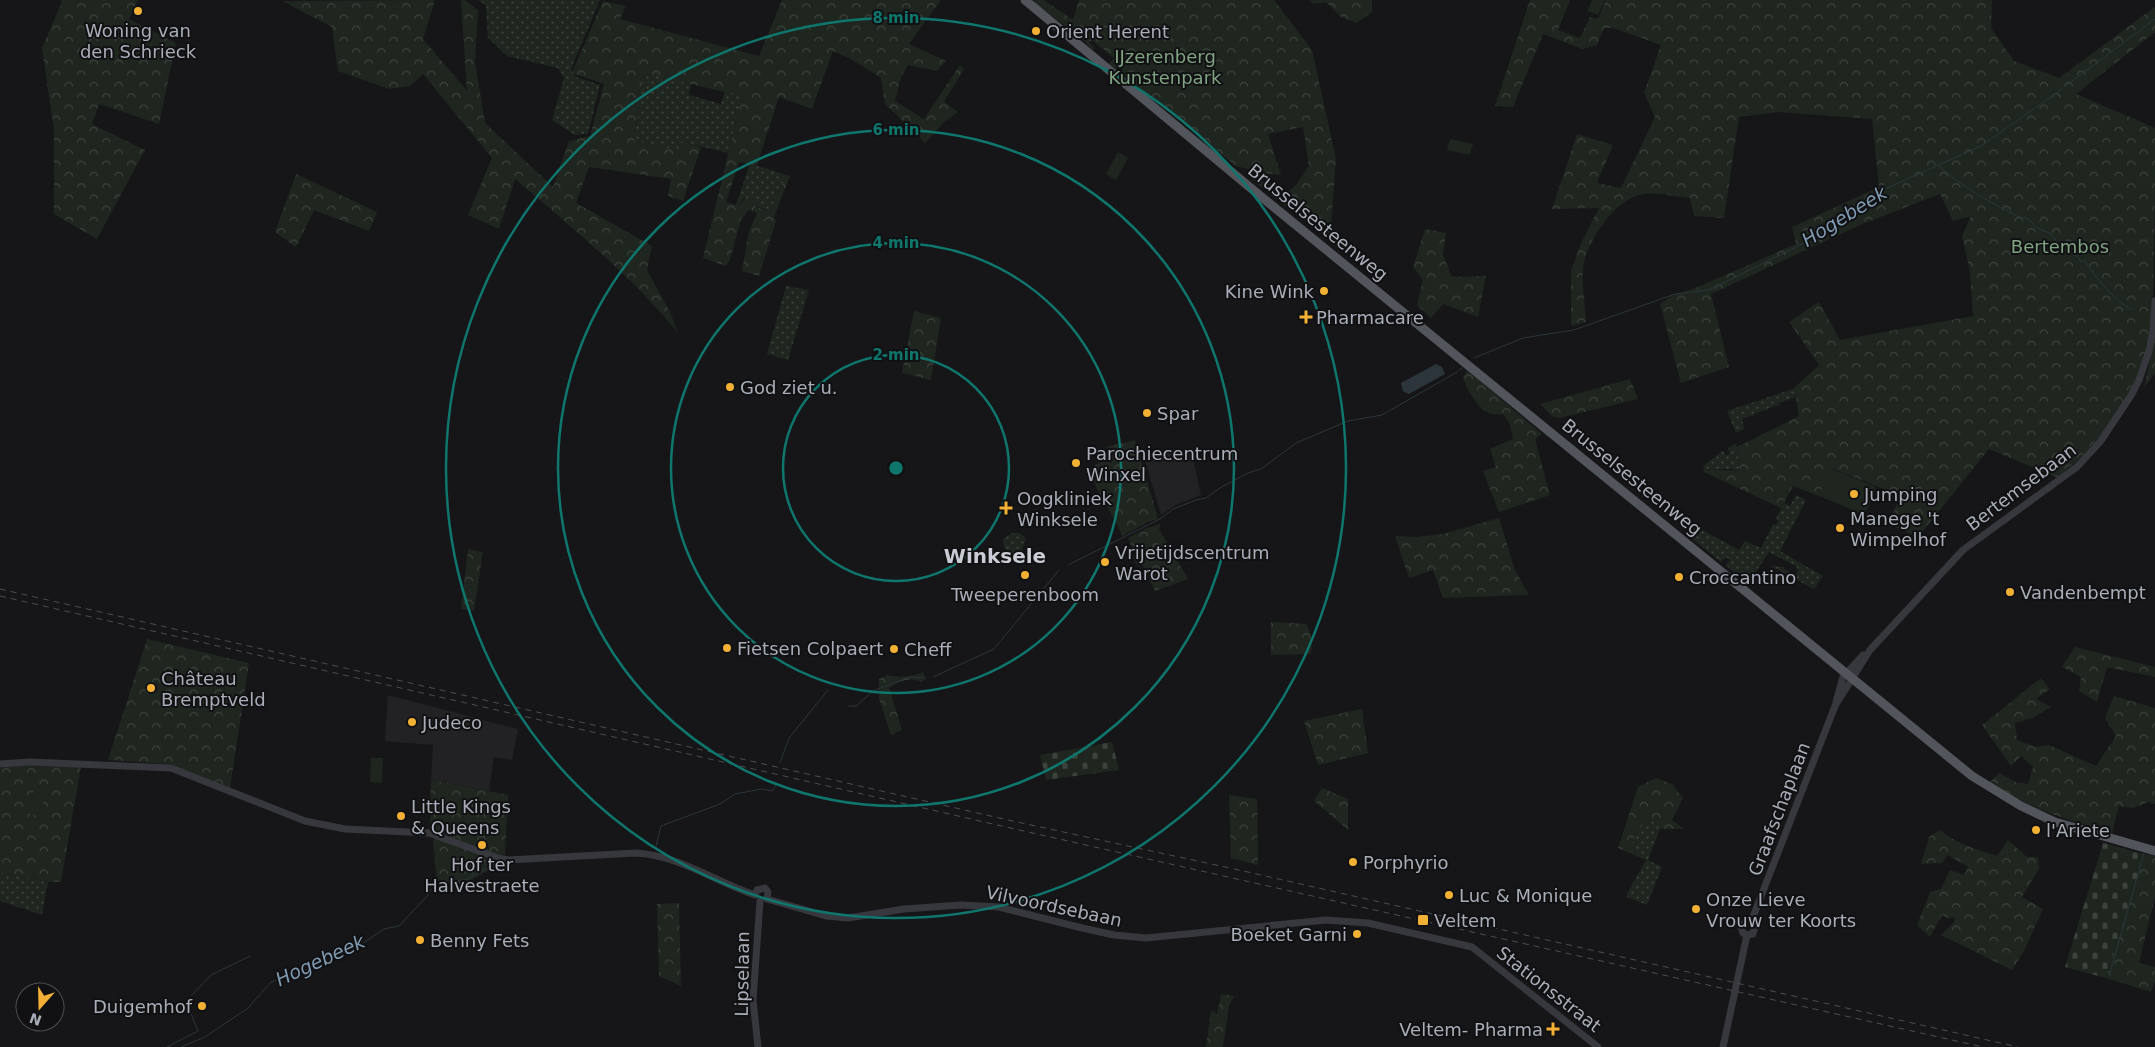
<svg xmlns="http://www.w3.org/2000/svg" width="2155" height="1047" font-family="'DejaVu Sans',sans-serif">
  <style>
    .built { fill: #222225 }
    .grass { fill: url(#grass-dots) }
    .forest { fill: url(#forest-crowns) }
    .cemetery { fill: url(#cemetery-stones) }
    .pitch { fill: #1e261f }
    .water { fill: #2c353c }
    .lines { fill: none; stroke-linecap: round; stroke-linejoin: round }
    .stream { stroke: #2c353c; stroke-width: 1 }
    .minor { stroke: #37383d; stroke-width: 7 }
    .major { stroke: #53555c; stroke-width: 9 }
    .rail { stroke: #4a4c52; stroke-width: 1; stroke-dasharray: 6 5; stroke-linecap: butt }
    .ring { fill: none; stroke: #0f766e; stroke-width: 2.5 }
    .poi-dot { fill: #f2b134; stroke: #111113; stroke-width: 2 }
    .labels { text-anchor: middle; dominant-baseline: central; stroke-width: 4; stroke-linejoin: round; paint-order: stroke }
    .poi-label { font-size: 18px; fill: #a8adb8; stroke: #111113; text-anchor: start }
    .park-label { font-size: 18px; fill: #7fa381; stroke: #111113 }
    .street-label { font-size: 18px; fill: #a8adb8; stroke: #111113 }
    .water-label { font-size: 19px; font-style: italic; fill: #7f9bb3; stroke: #111113 }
    .quarter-label { font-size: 20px; font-weight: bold; fill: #c9ccd4; stroke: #111113 }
    .centre { fill: #0f766e; stroke: #111113; stroke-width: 2.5 }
    .ring-label { font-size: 15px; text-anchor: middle; font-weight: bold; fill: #0f766e; stroke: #111113; stroke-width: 4; stroke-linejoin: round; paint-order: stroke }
  </style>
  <defs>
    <pattern id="grass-dots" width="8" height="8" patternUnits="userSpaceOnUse" patternTransform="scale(1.25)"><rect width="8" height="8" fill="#1e261f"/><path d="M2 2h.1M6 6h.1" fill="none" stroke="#3c433d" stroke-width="1.8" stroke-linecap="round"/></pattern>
    <pattern id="forest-crowns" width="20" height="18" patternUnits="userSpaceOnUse" patternTransform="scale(1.25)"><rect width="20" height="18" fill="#1e261f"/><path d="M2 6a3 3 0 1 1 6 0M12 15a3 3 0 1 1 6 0" fill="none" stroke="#3c433d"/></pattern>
    <pattern id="cemetery-stones" width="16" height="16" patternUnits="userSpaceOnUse" patternTransform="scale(1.25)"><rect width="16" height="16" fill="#1e261f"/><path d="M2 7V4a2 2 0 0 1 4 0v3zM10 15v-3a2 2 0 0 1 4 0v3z" fill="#3c433d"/></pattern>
  </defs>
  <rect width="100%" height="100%" fill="#161618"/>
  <!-- built -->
  <path class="built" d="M1170,449l3,10 19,-5 9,41 -25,10 -15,10 -16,-55 2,-1 -1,-5z
    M388,695l130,34 -6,31 -18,-3 -5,34 -58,-11 2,-35 -48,-4z"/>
  <!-- grass -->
  <path class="grass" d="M479,0h121l-29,69 5,8 24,8 -12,49 -13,1 -23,-15 12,-42 -6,-10 -51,-12 -19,-18 -2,-32z
    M644,73l47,10 -2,12 32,9 4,-13 17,5 -14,57 -45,-11 -5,8 -44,-9z
    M750,163l36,12 -15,36 -16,-5 -9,-11 -7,11 -3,-1z
    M786,286l23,4 -21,70 -21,-6z
    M1793,389l3,8 -17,6 1,3 -3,-1 -10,4 1,2 -3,-1 -11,4 -1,3 -1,-2 -10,4 2,10 -8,4 -9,-22z
    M1736,443l4,28 -9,-2h-27l-1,-3 20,-15 3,4 3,-1 -1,-6z
    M1796,495l10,5 -26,51 43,25 -9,13 -43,-23 13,1v2l12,6 2,-4 -1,-4 -28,-15 -21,32 -23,-19 5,-5 -4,-3 -5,5 -32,-26 6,-10 44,24 6,-9 16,7 12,-24 3,1 2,-4 -2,-2 8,-16 6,3z
    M1012,533h7l7,5 -5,14 -4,3c-11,1 -13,-7 -14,-16z
    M1653,820l7,9 -12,31 14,7 -15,38 -20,-8v-3l19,-34 -12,-5 2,-7 -3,-5c3,-12 7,-19 20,-23z
    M0,872l48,10 -6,33 -42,-14z"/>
  <!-- forest -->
  <path class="forest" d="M60,0h78l-9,19 47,24 -17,81 -60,-20 -7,20 53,26 -48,89 -43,-25v-85l-12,-81 20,-46z
    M435,0l-12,39 44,52 -6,-91h4l13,10 -3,52 10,61 68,64 16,-46 21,-5 14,-52 -32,-11 31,-72 23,5 -6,13 139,37 23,-56h159l-32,44 37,17 -9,10 -29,-6 -7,12 -6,24 29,18 36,-54 4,4 -20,33 14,10 -15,11 -18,20 -40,-39 -4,-26 -30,-19 -18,-8 -21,58 -33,-12 -22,68 -18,-3 -13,40 13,4 4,-4 3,-7 10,3 -1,9 16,4 15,-36 4,1 -16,41 2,4 -17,55 -17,-5 7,-40 8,-18 -8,-3 -8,9 -11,41 -4,6 -23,-8 39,-162 -98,-23 -10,68 44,9 5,-8 18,5 -18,54 -15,-5 3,-17 -82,-12 -13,36 76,43 -5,24 23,42 8,21c-47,-58 -106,-105 -163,-154l-16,50 -31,-14 24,-57 -69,-84 -13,12 -21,3 -51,-18 -6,-44 -50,-26z
    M1035,0h9l29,20 6,-20h195l38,50 24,109 -6,81 -85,-66 43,18 8,-7 13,-19 -6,-39 -35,7 13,41 -18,-2 -27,-7 -127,-102 5,-6 -22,-18 -3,3 6,5 -2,2 -13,-13 -46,-35z
    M1310,0h62v12l-16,11 -15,-6 -15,-15 -13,2z
    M1530,0h40l-12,30 22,8 10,-21 8,2 8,-19h386l-1,28 23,33 45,17 96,-71v25l-79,62 79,34c0,41 0,81 -1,122 -1,42 1,88 -17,127 -18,41 -45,73 -79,101l-69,-29 -71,88 -30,-13 13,-28 -70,-28 -12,28 -26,-10 -12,22 -77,-36v-3l36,2 -3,-24 62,-31 -3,-19 -3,-8 26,-24 -30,-43 30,-20 21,38 133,-24 -3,-45 -8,-35 9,-20 -18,5 -13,-27 -80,31 -149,69 18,73 -48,16 -21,-79 15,-10 18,-5 103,-45 -4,-17 87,-40 -7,-68 -93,-7 -40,5 -15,101 -30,-2 -4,-18c-13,-1 -34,-6 -46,-4 -28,3 -58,48 -61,74 -1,17 2,37 3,54l-15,4v-55l10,-28 18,-35 -47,1 25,-75 36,11 -16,38 24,5 34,-71 -11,-24 17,-48 -48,-17h-9l-7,17 -14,4 -40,-15 -30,73 -18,-1z
    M296,174l81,38 -8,19 -55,-21 -18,37 -21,-15z
    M1425,229l21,4 -3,22 9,22 34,-1 -8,41 -35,-13 -12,14 -14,-13 6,-25 -10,-13z
    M914,311l27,7 -10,62 -29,-7z
    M2155,338v35l-11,15z
    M1467,370l75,64 -7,5 15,56 -51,17 -16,-41 13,-4 -6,-18 23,-10 -3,-15 -7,-10c-3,0 -9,1 -12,0 -13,-5 -24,-24 -28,-36z
    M1630,379l8,20 -78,19 -7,-1 -13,-13z
    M1135,440l23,79 -10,3 -25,14 -35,-64 21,-19 -3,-6z
    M1499,518l16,52 14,25 -86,3 -10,-28 -24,8 -14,-42 22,1 26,-3z
    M1160,524l-1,5 29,50 -33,12 -13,-27 -4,2 -5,-8 3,-2 -8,-18 19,-10z
    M468,549l15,3 -9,59 -13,-2z
    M1271,622l35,2c5,7 8,22 4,30l-39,1z
    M147,639l102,24 -19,125 -59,-24 -63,-4z
    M2075,647l80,20v10l-48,-10 -10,35 -18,-11 2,-14 -19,-10z
    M923,672l3,7 -5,3c-11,-6 -22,0 -32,6l13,42 -11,5 -12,-36v-20l8,-4c10,3 26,2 36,-3z
    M2041,678l9,11 -14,10 15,8 -19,11 -17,5 2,17 18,7 14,-2 47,21 20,-30 -11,-18 9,-22 41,12v96l-7,-2 -15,6 -14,-2 -7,27c-43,-12 -85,-26 -123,-50l10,-10 19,10 10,1 5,-17 -12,-11 -10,10 -29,-41z
    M1362,709l6,44 -50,12 -14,-44z
    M17,766l64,1 -20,115h-13l-48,-10v-104z
    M1656,778l16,6 11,14 -11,22 12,9h-24l-7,-9c-13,4 -17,11 -20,23l3,5 -2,7 -16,-7 20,-61z
    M431,780l77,15 -3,60 -10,-1 -61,-21 -4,-7z
    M1322,788l26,11v31l-34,-29z
    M1229,795l28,4 1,66 -27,-7z
    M1940,830c16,14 37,19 57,26l11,-16 19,17h11l1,12 -17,28 21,12 -19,42 -12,19 -71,-35 13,-13 1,-5 -7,1 -6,-3 -12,22 -13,-12 13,-33 11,-3 9,-19 14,5 4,-8 -20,-12 -6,8 -21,1 8,-27z
    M436,838l55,21 5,7 -30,17 -25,5 -4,-6 -4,-41z
    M2140,853l15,3v41l-16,66 16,4v14l-4,11 -45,-14 33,-106 -4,-4z
    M679,903l2,83 -22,-10 -2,-72z
    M1221,994l13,2 -5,10 -6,41h-17l5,-37 6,4z"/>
  <!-- cemetery -->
  <path class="cemetery" d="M1112,742l7,28 -73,10 -6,-25z
    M2103,843l37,10 -5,15 5,4 -34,106 -41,-11z"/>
  <!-- pitch -->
  <path class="pitch" d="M1592,0h13l-7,15 -11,-4z
    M1450,139l23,5 -3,11 -23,-5z
    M1118,152l10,6 -12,22 -10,-6z
    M1830,468l46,19 -11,28 -46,-19z
    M371,758h12l-1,25 -12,-1z
    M34,790l11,2 -4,24 -12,-2z"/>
  <!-- water -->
  <path class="water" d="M1436,364l6,3 3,7 -36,20 -6,-3 -2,-8z"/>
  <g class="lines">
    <!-- stream -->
    <path class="stream" d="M1939,166c23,21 52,37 80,51l8,1 9,9 15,7 11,15 16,8 3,5 3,-2c14,20 27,38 48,50
      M1474,358l49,-20 51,-8 101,-36 34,-4 83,-41 49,-26 13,-15 22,-15 105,-47 74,-52 100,-75
      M1459,370l3,-2
      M1068,565l92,-46 13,-10 23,-9 10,-2 14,-10 28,-15 13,-4 35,-26 52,-22 34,-6 75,-43
      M933,677l61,-28 65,-79
      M849,706h7l17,-15 36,-14 16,1
      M780,763l9,-25 39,-48
      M656,846l5,-20 59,-22 15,-10 27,-5 10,2 4,-6
      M440,884l8,-3 17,-1 30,-16
      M2106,972l4,1 34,-120
      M192,995l19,-20 39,-19
      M167,1047l31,-16 -7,-17
      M181,1047l24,-10 43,-29 23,-26 46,-16 43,-21 24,-16 15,-3 29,-31 3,-6"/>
    <!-- minor -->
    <path class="minor" d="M1836,702l7,-25 20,-22
      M0,764l30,-2 141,6 134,53 40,8 84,4 69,25 10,2 128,-7c42,2 80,29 119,42
      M755,895l2,-5 8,-2 3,4 -1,7
      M767,899l59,17 22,2 56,-9 57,-4 38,2 83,21 32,7 32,3 180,-18 42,3 104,24 126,100
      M1751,922l84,-216 35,-56 93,-100 114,-83 23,-25 32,-48 7,-14 10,-29 4,-20 2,-30
      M1747,935l-4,-2 -2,-6 4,-5h6
      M1747,935l6,-1 2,-8 -4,-4
      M758,1047l-5,-47 7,-99
      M1723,1047l24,-112"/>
    <!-- major -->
    <path class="major" d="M1025,0l239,199 708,577 49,30 34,16 100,29"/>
    <!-- rail -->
    <path class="rail" d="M0,589l1008,231 231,50 779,177
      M0,596l1006,231 977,220"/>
  </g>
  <!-- distance rings -->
  <g class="ring">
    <circle cx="896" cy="468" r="113"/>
    <circle cx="896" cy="468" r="225"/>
    <circle cx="896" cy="468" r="338"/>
    <circle cx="896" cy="468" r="450"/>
  </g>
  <!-- markers -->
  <g class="poi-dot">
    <circle cx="138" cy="11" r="5"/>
    <circle cx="1036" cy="31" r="5"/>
    <circle cx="1324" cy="291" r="5"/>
    <path d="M1303.5 309.5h5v5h5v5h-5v5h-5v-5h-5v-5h5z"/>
    <circle cx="730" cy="387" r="5"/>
    <circle cx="1147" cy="413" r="5"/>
    <circle cx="1076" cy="463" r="5"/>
    <circle cx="1854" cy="494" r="5"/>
    <path d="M1003.5 500.5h5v5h5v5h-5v5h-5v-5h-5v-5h5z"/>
    <circle cx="1840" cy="528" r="5"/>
    <circle cx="1105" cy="562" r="5"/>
    <circle cx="1025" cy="575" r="5"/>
    <circle cx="1679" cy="577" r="5"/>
    <circle cx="2010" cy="592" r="5"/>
    <circle cx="727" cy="648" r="5"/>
    <circle cx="894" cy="649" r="5"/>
    <circle cx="151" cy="688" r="5"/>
    <circle cx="412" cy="722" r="5"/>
    <circle cx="401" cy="816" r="5"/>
    <circle cx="2036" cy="830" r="5"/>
    <circle cx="482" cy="845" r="5"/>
    <circle cx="1353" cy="862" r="5"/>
    <circle cx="1449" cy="895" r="5"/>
    <circle cx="1696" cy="909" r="5"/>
    <rect x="1417" y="914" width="12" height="12" rx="2.5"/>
    <circle cx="1357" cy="934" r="5"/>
    <circle cx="420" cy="940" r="5"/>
    <circle cx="202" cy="1006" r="5"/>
    <path d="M1550.5 1021.5h5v5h5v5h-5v5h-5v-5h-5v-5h5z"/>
  </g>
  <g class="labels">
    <!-- poi labels -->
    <g class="poi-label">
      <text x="138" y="30" text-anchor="middle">Woning van<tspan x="138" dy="21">den Schrieck</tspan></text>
      <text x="1046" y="31">Orient Herent</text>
      <text x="1314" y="291" text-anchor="end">Kine Wink</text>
      <text x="1316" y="317">Pharmacare</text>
      <text x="740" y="387">God ziet u.</text>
      <text x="1157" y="413">Spar</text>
      <text x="1086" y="453">Parochiecentrum<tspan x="1086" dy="21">Winxel</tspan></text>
      <text x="1864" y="494">Jumping</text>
      <text x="1017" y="498">Oogkliniek<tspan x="1017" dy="21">Winksele</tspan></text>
      <text x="1850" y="518">Manege 't<tspan x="1850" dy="21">Wimpelhof</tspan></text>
      <text x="1115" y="552">Vrijetijdscentrum<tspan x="1115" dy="21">Warot</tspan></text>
      <text x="1689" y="577">Croccantino</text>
      <text x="2020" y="592">Vandenbempt</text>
      <text x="1025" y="594" text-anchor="middle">Tweeperenboom</text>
      <text x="737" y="648">Fietsen Colpaert</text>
      <text x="904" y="649">Cheff</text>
      <text x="161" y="678">Château<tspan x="161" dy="21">Bremptveld</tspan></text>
      <text x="422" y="722">Judeco</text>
      <text x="411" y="806">Little Kings<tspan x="411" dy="21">&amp; Queens</tspan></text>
      <text x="2046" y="830">l'Ariete</text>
      <text x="1363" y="862">Porphyrio</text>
      <text x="482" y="864" text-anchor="middle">Hof ter<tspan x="482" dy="21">Halvestraete</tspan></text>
      <text x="1459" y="895">Luc &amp; Monique</text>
      <text x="1706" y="899">Onze Lieve<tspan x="1706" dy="21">Vrouw ter Koorts</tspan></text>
      <text x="1434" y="920">Veltem</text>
      <text x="1347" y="934" text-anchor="end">Boeket Garni</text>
      <text x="430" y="940">Benny Fets</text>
      <text x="192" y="1006" text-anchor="end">Duigemhof</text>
      <text x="1543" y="1029" text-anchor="end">Veltem- Pharma</text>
    </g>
    <!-- park labels -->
    <g class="park-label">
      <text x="1165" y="56">IJzerenberg<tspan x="1165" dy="21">Kunstenpark</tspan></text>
      <text x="2060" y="246">Bertembos</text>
    </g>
    <!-- street labels -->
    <g class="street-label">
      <text transform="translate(1318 222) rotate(39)">Brusselsesteenweg</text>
      <text transform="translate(1632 477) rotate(39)">Brusselsesteenweg</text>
      <text transform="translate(2021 487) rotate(-37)">Bertemsebaan</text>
      <text transform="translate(1779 809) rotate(-69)">Graafschaplaan</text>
      <text transform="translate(1054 906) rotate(12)">Vilvoordsebaan</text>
      <text transform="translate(742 974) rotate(-89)">Lipselaan</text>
      <text transform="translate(1549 989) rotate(38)">Stationsstraat</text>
    </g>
    <!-- water labels -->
    <g class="water-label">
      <text transform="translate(1844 216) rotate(-32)">Hogebeek</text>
      <text transform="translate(320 960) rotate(-25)">Hogebeek</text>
    </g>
    <!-- quarter labels -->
    <g class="quarter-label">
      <text x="995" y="556">Winksele</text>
    </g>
  </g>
  <circle cx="896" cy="468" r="8" class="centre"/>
  <g class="ring-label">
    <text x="896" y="23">8 min</text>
    <text x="896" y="135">6 min</text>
    <text x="896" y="248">4 min</text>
    <text x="896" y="360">2 min</text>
  </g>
  <!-- north arrow -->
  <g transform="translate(40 1007) rotate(200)"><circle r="24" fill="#111113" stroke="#4d4f55"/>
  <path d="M0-4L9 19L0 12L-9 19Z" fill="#f2b134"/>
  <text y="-8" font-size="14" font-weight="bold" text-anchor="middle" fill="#a8adb8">N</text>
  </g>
</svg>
